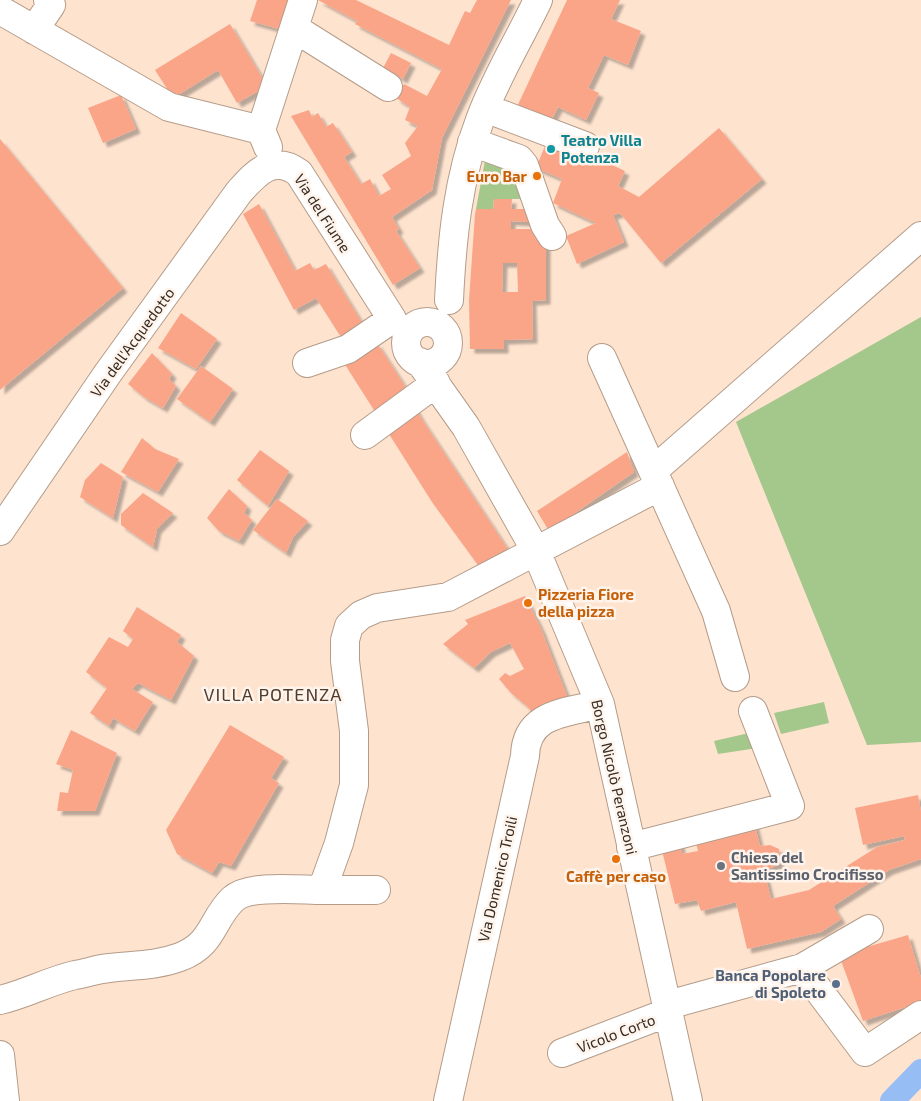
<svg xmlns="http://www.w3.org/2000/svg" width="921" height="1101" font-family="'Exo 2',sans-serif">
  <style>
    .green { fill: #a4c78c }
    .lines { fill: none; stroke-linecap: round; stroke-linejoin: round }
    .canal { stroke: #96bef4; stroke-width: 24 }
    .building { fill: #faa488; fill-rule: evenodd; filter: url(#shadow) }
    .minor-casing { stroke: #b49c89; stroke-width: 30 }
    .minor { stroke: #fff; stroke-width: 28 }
    .culture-dot { fill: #0f9aa8; stroke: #fff4ec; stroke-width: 2 }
    .food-dot { fill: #e8710a; stroke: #fff4ec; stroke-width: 2 }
    .worship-dot { fill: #6b7280; stroke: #fff4ec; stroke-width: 2 }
    .service-dot { fill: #5c6f8a; stroke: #fff4ec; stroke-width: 2 }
    .labels { text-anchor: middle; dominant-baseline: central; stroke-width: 5; stroke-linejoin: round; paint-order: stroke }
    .culture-label { font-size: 15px; font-weight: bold; fill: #0d838f; stroke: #fff4ec; text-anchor: start }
    .food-label { font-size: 15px; font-weight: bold; fill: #c56008; stroke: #fff4ec; text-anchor: end }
    .street-label { font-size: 15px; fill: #352b23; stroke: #fff4ec }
    .worship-label { font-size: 15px; font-weight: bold; fill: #5b616d; stroke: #fff4ec; text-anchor: start }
    .service-label { font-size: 15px; font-weight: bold; fill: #4e5e75; stroke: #fff4ec; text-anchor: end }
    .quarter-label { font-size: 18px; letter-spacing: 1px; fill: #513c2c; stroke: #fff4ec }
  </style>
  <defs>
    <filter id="shadow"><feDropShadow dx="4.5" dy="4.5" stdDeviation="1" flood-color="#0004"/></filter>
  </defs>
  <rect width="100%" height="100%" fill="#fee3cf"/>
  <!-- green -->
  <path class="green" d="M486,155l22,3 14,41h-28l-1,10h-17z
    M921,317v425l-54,3 -131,-323z
    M824,702l5,21 -48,11 -7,-21z
    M758,731l6,16 -46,7 -4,-13z"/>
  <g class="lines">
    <!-- canal -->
    <path class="canal" d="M892,1101l29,-30"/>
  </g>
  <!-- building -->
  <path class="building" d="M257,0h32l-10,29 -29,-8z
    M318,0h38l93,45 16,-34 5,2 7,-13h34l-69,138 -10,52 -40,27 7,12 -3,2 24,37 -27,17 -102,-169 18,-6 3,7 6,-4 8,14 7,-4 19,29 -8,5 17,27 9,-5 9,17 12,-7 -9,-14 29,-19 -6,-13 13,-17 -13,-6 5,-13 -14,-9 8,-14 23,12 15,-27 -87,-45 2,-3z
    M567,0h53l-9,19 30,12 -13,34 -24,-10 -16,33 11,5 -13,27 -28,-13 -10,20 -33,-16z
    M230,24l37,62 -30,17 -19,-33 -45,28 -18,-28z
    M391,53l20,10 -8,16 -20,-11z
    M121,95l15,34 -33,14 -15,-35z
    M719,128l43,51 -101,84 -41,-50 -7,2 11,27 -47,22 -11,-28 30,-13 -43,-20 9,-24 -26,-11 13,-32 76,35 -7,15 21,11z
    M0,139l123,149 -123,102z
    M494,199h18l-1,10h18v13l-18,-1v8h24v8l11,1v62l-14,1 1,38 -29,1v9h-34l-1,-49 6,-86 1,-5h17zM503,263h14l1,29h-16z
    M259,204l36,67 15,-8 4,7 12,-6 41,67 -21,14 -30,-47 -22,12 -51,-96z
    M181,313l36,26 -21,30 -38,-21z
    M377,343l35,54 -33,21 -35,-55z
    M152,353l20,21 -3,5 7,7 -13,22 -19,-11 -16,-13z
    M201,366l32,23 -23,33 -33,-23z
    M414,406l7,12 92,139 -30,15 -51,-70 -48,-76z
    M142,438l13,11 24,10 -21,33 -37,-20z
    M260,450l29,21 -21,35 -31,-26z
    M627,452l7,20 -85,59 -12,-20z
    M101,463l22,14 -10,41 -33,-21 5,-17z
    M229,489l18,17 -3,7 8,7 -13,21 -20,-10 -12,-13z
    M143,493l30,20 -16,16 -4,18 -32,-22v-11z
    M277,499l31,22 -15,16 -7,16 -33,-23z
    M525,596l16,33 27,70 -35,18 -4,-9 -18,-15 -12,-14 6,-6 5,3 14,-7 -14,-26 -19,9 -17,16 -31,-24 25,-20 -3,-4z
    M137,607l44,28 -4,7 17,14 -23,44 -33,-17 -6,6 21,13 -18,29 -22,-13 -4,8 -19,-13 17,-25 -21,-16 23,-35 19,10 5,-8 -10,-8z
    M230,725l54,32 -13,21 8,5 -48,83 -12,-4 -7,11 -35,-19 -11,-24z
    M71,730l46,23 -22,58h-38l3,-19 8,1 5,-23 -17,-6z
    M918,795l3,17v47l-32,11 -56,36 8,13 -20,13 -74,17 -11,-47 -35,9 -4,-11 -22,4 -15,-62 19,-4 3,16 16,-3 -4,-15 60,-14 6,24 10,-1 9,4 1,12 -3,4 -13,6 7,28 38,-9 68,-43 28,-7 -1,-4 -41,9 -8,-37z
    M908,935l13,43v24l-58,19 -24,-66z"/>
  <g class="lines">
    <defs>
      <path id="minor" d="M0,10l169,97 92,23
        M294,28l94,59
        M34,30l17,-25 -3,-5
        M485,108l100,38
        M472,142l47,17 5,6 21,60 7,11
        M268,147l-7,-17 42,-130
        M449,300c3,-62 9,-122 31,-180 15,-41 39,-80 58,-120
        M406 343a21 21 0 1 1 42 0a21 21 0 1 1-42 0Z
        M602,358l114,253 19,66
        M420,362l46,65 70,124 64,153 88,397
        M365,435l71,-52
        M653,471l268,-235
        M0,531l108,-158 131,-181c18,-20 34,-38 60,-19l93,146 -44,30 -41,14
        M631,847l159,-41 -37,-95
        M322,890h54
        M802,968l67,-39
        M0,1000c26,-6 49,-19 75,-25 12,-2 23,-6 34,-7 24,-3 47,-2 71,-11 34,-13 31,-37 53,-58 16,-15 67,-9 89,-9l17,-47 15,-58v-54l-9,-70v-21l4,-14 12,-11 16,-7 71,-11 212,-111
        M668,1005l134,-37 63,84 56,-37
        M562,1053l107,-41
        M0,1055l5,46
        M448,1101l77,-345c1,-44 42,-43 75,-52"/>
    </defs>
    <!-- minor casing -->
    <use href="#minor" class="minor-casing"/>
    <!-- minor -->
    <use href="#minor" class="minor"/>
  </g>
  <!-- markers -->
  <circle class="culture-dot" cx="551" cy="149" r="5"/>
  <g class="food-dot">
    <circle cx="537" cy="176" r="5"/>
    <circle cx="528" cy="603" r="5"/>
    <circle cx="616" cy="859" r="5"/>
  </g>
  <circle class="worship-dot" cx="721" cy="866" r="5"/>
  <circle class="service-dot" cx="836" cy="984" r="5"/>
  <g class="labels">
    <!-- culture labels -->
    <g class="culture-label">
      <text x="561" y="140">Teatro Villa<tspan x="561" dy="17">Potenza</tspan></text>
    </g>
    <!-- food labels -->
    <g class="food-label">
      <text x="527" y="176">Euro Bar</text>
      <text x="538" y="594" text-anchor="start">Pizzeria Fiore<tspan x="538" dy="17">della pizza</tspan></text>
      <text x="616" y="876" text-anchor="middle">Caffè per caso</text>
    </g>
    <!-- street labels -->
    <g class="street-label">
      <text transform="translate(323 213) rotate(57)">Via del Fiume</text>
      <text transform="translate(132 342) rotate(-54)">Via dell'Acquedotto</text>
      <text transform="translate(615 777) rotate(77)">Borgo Nicolò Peranzoni</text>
      <text transform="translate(497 879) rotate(-77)">Via Domenico Troili</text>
      <text transform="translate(616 1033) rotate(-21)">Vicolo Corto</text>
    </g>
    <!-- worship labels -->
    <g class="worship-label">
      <text x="731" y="857">Chiesa del<tspan x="731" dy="17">Santissimo Crocifisso</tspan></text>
    </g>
    <!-- service labels -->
    <g class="service-label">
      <text x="826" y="975">Banca Popolare<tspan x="826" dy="17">di Spoleto</tspan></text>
    </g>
    <!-- quarter labels -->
    <g class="quarter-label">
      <text x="273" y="694">VILLA POTENZA</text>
    </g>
  </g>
</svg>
